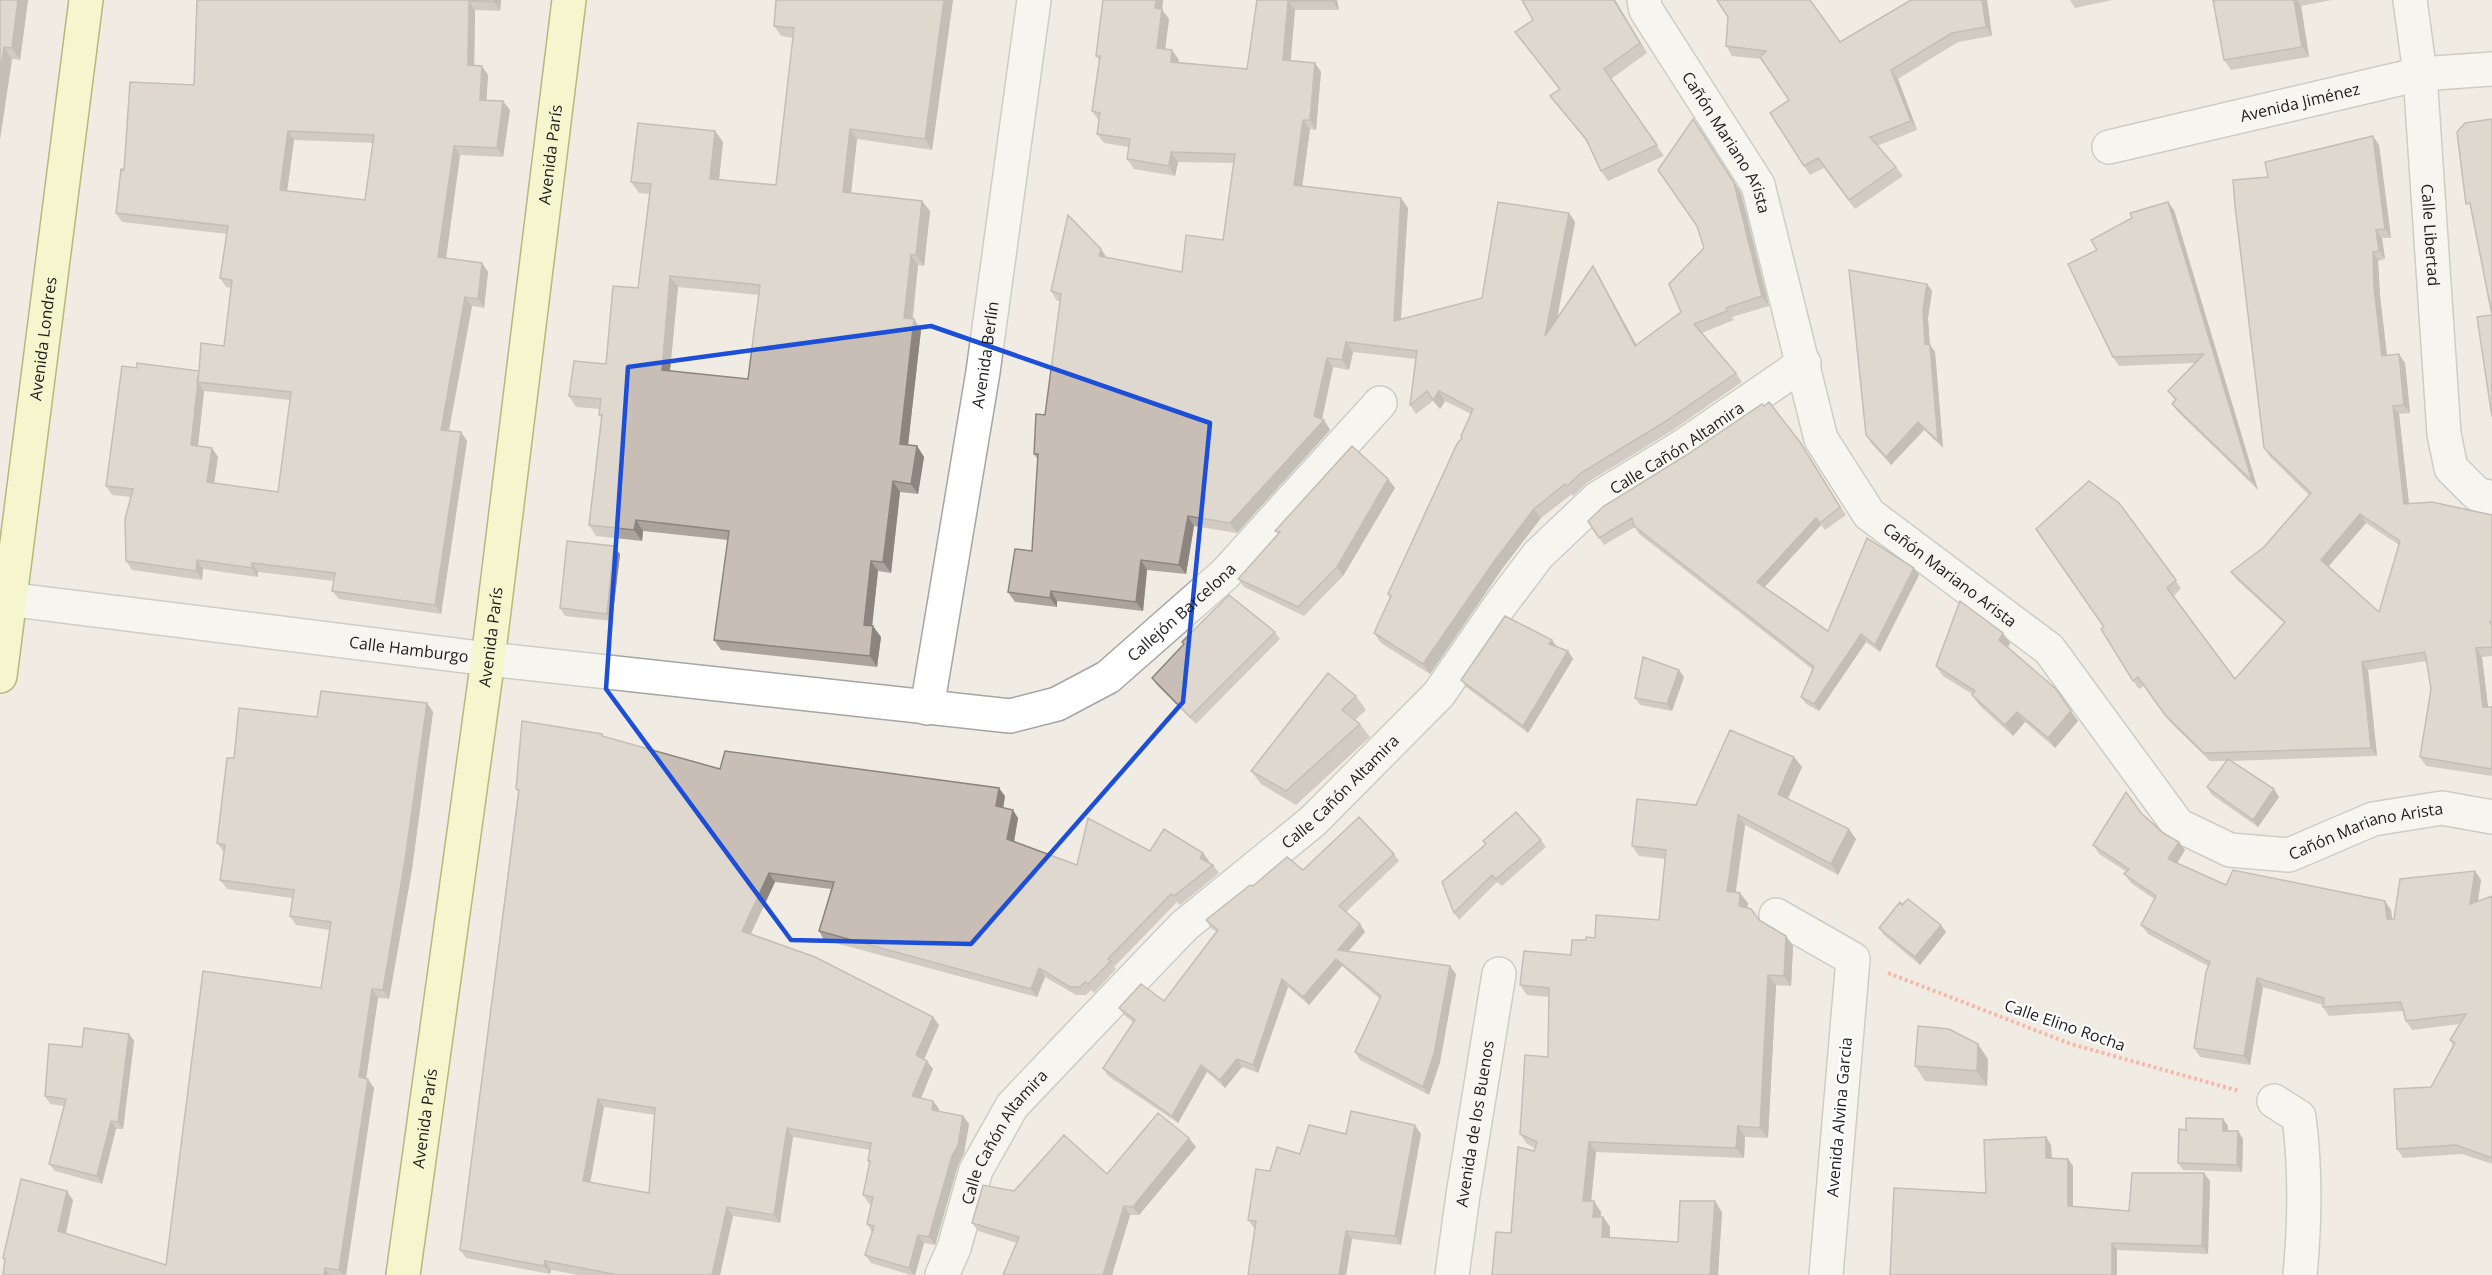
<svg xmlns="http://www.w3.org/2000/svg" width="2492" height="1275" font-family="'Open Sans',sans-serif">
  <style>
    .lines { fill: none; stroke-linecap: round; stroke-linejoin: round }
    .street-casing { stroke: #a5a5a5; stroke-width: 36 }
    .secondary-casing { stroke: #6c7a00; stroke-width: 36 }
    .path { stroke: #ff7665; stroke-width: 4; stroke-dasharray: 3 3; stroke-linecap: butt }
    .street { stroke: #fff; stroke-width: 33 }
    .secondary { stroke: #fafeb3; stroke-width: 33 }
    .wall { fill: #aca39d; fill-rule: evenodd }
    .shaded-wall { fill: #8c857f }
    .building { fill: #c8beb6; stroke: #8c857f; stroke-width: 1.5; fill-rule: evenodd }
    .marked { fill: none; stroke: #1d4ed8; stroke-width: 4.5; stroke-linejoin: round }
    .labels { text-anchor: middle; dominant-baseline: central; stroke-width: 4.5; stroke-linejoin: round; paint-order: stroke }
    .street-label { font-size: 16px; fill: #1e1e1e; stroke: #fff }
  </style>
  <rect width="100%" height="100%" fill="#f0ece3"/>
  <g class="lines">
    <defs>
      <g id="street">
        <path id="s1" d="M1644,0l2,10 112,175 63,254 48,75 180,135 129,176 52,25 59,5 84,-36 69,-11 50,9"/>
        <path id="s2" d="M2410,0l10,74 24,360 7,34 26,26 15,4"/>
        <path id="s3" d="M2109,147l311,-73 72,-5"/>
        <path id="s4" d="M0,598l488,61 522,57 47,-12 51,-27 117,-103 155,-171"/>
        <path id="s5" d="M927,708l56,-336 51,-372"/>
        <path d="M1776,915l77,44 -27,316"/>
        <path d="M2274,1101l25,16c7,54 6,105 1,158"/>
        <path id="s6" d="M942,1275l12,-27 22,-78 36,-64 56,-59 116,-121 129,-105 126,-127 59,-86 40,-53 60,-57 82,-50 124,-85"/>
        <path id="s7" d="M1452,1275l11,-80 36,-221"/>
      </g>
      <g id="secondary">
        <path id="s8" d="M0,676l86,-676"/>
        <path id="s9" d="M403,1275l85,-616 81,-659"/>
      </g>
    </defs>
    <!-- street casing -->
    <use href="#street" class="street-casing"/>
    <!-- secondary casing -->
    <use href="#secondary" class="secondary-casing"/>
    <!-- path -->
    <path class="path" d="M1888,973l183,71 168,47"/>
    <!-- street -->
    <use href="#street" class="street"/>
    <!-- secondary -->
    <use href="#secondary" class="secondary"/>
  </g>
  <!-- wall -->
  <path class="wall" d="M0,0h28l-8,60 -8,-1 -12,80z
    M197,0h304l-1,11 -25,-1 -1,56 14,9 -2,25 24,10 -7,47 -43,-2 -14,103 36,5 6,9 -4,36 -12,-2 -23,125 12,1 6,9 -26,173 -102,-15 -7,-8 2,-10 -76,-9v5l-55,-8 -1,11 -70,-10 -6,-9 5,-64 -19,-2 -6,-9 31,-118 62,3 25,-25 7,-58 -5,-1 -6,-9 7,-44 -105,-12 -6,-9 8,-43 70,-85zM294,140l79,3 -8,57 -78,-9zM204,391l86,9 -12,92 -64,-9 4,-26 -20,-11z
    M953,0l-21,150 -75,-11 -6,54 79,18 -6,55 -6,-1 -5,54 8,11 -13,115 9,1 7,11 -6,37 -18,-2 -9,81 -13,-2 -6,55 9,11 -4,30 -156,-17 -7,-10 14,-100 -85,-9 -1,10 -46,-5 -7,-11 12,-107 -2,-3 1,-6 -24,-2 -7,-11 37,-32 32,-76 11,-94 -10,-1 -8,-11 84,-51 8,11 -4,37 57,6 17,-147 -12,-2 -7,-10zM678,287l81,8 -11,84 -78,-8z
    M1103,0h60l-1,10 7,9 -4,30 14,11 -1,2 69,7 10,-69h80l2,10h-44l-5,51 25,2 6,9 -5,58 -6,-1 -8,57 106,22 -7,111 81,-21 87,-85 6,9 -18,97 42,-43 37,69 45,-33 23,-64 -4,-120 41,65 28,113 -37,11 2,3 -32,13 34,40 6,9 -72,50 -82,50 -15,14 -1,-2 -31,24 -39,51 -72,105 -49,-31 -7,-10 16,-35 -2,-4 74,-156 9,-24 -26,-13 -5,8 -7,-8 -17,13 -6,-9 5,-46 -62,-7 -4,18 -16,-3 -11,52 2,1 6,10 -93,103 -43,-7 -8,48 -39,-4 -4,41 -86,-10v6l-42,-5 -7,-10 24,-41 6,-91 -4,-6 11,-39 15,-114h-3l-6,-10 56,-33 75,14 41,-32 10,-77 -55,-1 -3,14 -41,-7 -7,-10 2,-12 -25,-4 -7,-9 2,-13 -7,-10 7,-51 -3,-4z
    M1615,0l32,53 -36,26 53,77 -56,25 -7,-10 -13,-28 -38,-47 9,-7 -44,-57 18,-12z
    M1911,0h76l5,36 -34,6 -60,37 19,51 -40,16 19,21 7,9 -48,33 -31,-41 -14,7 -6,-9 -15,-66 -27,-41 -30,-3 -6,-10 114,-4z
    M2070,0h43l-38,8z
    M2213,0h119l-31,6 8,51 -78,13 -7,-10z
    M2379,145l12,93h-9l3,21 -7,2 2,35 7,60 18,7 5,50 -11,1 10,90 83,11v141l-10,1 6,50h4v69l-66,-10 -6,-9 11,-68 -4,-28 -59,9 9,86 -146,5 48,36 -21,30 -46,-32 -5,-8 20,-26h-17l-39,-38 -27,-37 -5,3 -6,-8 -29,-54 15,-124 62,85 -7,8 61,83 49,-56 -47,-43 -6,-8 33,-25 45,-52 -39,-38 -6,-9 4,-271zM2366,523l33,22 -20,67 -50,-46z
    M2174,210l84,280 -80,-78 -6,-8 3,-4 -7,-9 27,-28 -76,3 -6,-9z
    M1927,284l5,7 -4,27 2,27 5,7 8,96 -19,-18 -33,35 -20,-22 -5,-8z
    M1800,442l46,73 -21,15 -4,-5 -57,62 64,44 86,-63 5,7 -39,77 -14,-10 -47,69 -13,-7 -5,-7 11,-28 -173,-135 -4,-7 -31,18 -16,-24z
    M1388,479l7,9 -52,88 -39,40 -60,-29 -6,-8 40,-45 -3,-3z
    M620,554l-8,67 -47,-5 -5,-8z
    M1275,632l5,7 -84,85 -39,-39 -5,-7 32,-33 -2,-3z
    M2003,633l7,10 -2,4 70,74 -23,27 -30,-26 -12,14 -34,-31 -7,-10v-1l-29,-18 -7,-10z
    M1552,640l4,6 12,5 5,8 -45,74 -62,-46 -5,-7z
    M1684,677l-12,34 -32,-6 -5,-7z
    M1356,696l10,14 -11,10 5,4 10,13 -74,68 -35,-21 -10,-13z
    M427,703l6,9 -21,157 -23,130 -11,-1 -12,81 8,9 -28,187h-343l2,-14 -2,-3 70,-58 -7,34 100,31 155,-277 8,-58 -33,-5 -6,-9 2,-18 -65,-9 -7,-9 4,-28 -7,-9 17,-85 83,-41z
    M604,737l116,32 285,27 -2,12 15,10 -4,24 63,23 73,-14 59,10 -1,1 5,3 6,8 -39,32 -3,-3 -63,65 2,2 -22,24 -3,-3 -5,5h-10l-31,-18 -8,20 -213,-57 -5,-9 12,-42 -56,-7 -24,52 188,91 -15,34 9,10 -12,29 12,3 6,8v2l24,5 6,8 -5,29 -6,12 -22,77 -1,3 -11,-2 -9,32h-4l-40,-12 -6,-8 7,-23 -5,-8 4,-20h-2l-6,-9 7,-32 -2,-2 2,-11 -77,-13 -13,86 -47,-7 -13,59h-141l-28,-5 -1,4 -84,-16 -6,-8 58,-458 -2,-3zM604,1107l51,8 -6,78 -59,-11z
    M1794,757l8,10 -14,32 68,40 -18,36 -93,-50 -9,67 12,11 -1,5 12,13 27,15 7,10 -2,40 -15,-1 -8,153 -23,-1 -1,21 -148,-6 -5,49 10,11v5h2l7,10v11l68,4 44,-30 -4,63h-226l19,-42 24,-85 -8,-4 -7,-10 28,-77 1,-60 -22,-2 -7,-10 51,-30 15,-15 73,-20 6,-61 -26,-3 -7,-10 64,-41z
    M2141,813l44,37 -8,13 49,22 165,25 1,9h2l81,-48 6,9 -3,21 14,-5v268l-30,-10 -59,4 -6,-9 34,-62 22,-42 -3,-5 10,-16 -48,6 -6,-9 -3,-10 -74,5 -6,-9v-2l-60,-18 -13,78 -50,-8 -6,-9 14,-82 -60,-32 -7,-9 13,-26 -23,-16 -7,-9 3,-2 -28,-18 -6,-9z
    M1541,840l5,7 -44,39 -5,-4 -38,38 -5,-7 -12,-31z
    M1394,854l5,7 -53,51 19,20 -16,19 107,23 -16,88 -11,33 -69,-35 -5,-8 25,-53 -38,-33 -33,39 -21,-18 -30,86 -16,-6 -17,21 -18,-16 -29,51 -70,-47 -5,-8 30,-46 -9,-7 -5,-7 45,-7 53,-69 -6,-4 -5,-8 47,-34 50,-16z
    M1902,905l44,27 -26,33 -36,-30 -5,-7z
    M129,1034l5,7 -11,88h-7l-14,55 -47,-13 -6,-7 15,-58 -14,-2 -5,-8 37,-49z
    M1988,1059l-1,27 -62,-5 -10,-15z
    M2223,1119l5,7v5h10l5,8 -1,33 -59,-2 -5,-7 8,-33z
    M1346,1134h75l-20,111 -49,-6 -6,36h-98l7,-47h-1l-6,-8 22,-49 30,-17z
    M2046,1137l5,8 1,13 21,8v40l56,5 81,-30 -2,73 -91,-4v25l-131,-82z
    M1196,1147l-57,68h-9l-18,60h-109l14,-32 -39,-12 -6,-8 42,-32 93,-17z"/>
  <!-- shaded-wall -->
  <path class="shaded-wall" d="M18,0h10l-8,60 -8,-12z
    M494,0h7l-1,11 -6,-9z
    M944,0h9l-21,150 -7,-11z
    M1156,0h7l-1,10 7,9 -5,39 -7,-10 -2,-40z
    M1333,0h4l2,10 -6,-9z
    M1614,0h1l32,53 -7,-10z
    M1982,0h5l5,36 -6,-9z
    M2294,0h2l5,6 8,51 -7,-10z
    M469,1l6,9 -1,64 -6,-9z
    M1288,1l7,9 -5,60 -7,-10z
    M4,47l8,12 -12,80v-66z
    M1172,50l7,10 -2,11 -6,-9z
    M1315,63l6,9 -5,58 -6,-10z
    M482,66l6,9 -2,34 -6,-9z
    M1891,70l7,9 19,51 -6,-9z
    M503,101l7,9 -7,47 -6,-9z
    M1693,119l48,74 28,113 -7,-10z
    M1303,120l7,9 -9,66 -7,-10z
    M850,129l7,10 -7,63 -7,-10z
    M288,131l6,9 -8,59 -6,-9z
    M715,131l8,11 -5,47 -8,-10z
    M2373,136l6,9 12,93 -6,-9z
    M454,146l6,9 -15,111 -7,-9z
    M1171,152l7,10 -3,14 -6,-10z
    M1401,198l7,10 -8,122 -6,-9z
    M922,201l8,10 -6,55 -8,-11z
    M2168,202l6,8 84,280 -6,-9z
    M1569,213l6,9 -23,124 -7,-10z
    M2376,230l6,8 3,21 -6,-8z
    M1101,249l6,9 -8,-2z
    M2373,252l5,9 2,35 8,68 -6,-8 -8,-69z
    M911,255l7,10 -7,64 -7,-11z
    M482,263l6,9 -4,36 -6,-9z
    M1593,266l6,10 43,79 -7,-9z
    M670,276l8,11 -9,93 -7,-10z
    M1927,284l5,7 -4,27 2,33 -5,-7 -2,-34z
    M465,297l7,9 -25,133 -6,-9z
    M914,319l7,11 -14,124 -7,-10z
    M1346,342l7,10 -4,18 -7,-10z
    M1930,345l5,7 8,96 -5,-7z
    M2399,354l6,9 5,50 -6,-8z
    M1327,358l6,9 -12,57 3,-4 6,10 -93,103 -7,-10 84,-107z
    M197,382l7,9 -7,63 -6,-9z
    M1439,391l6,10 -5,8 -7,-9z
    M2393,406l6,8 11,99 -6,-9z
    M1918,422l6,8 -33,35 -5,-8z
    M461,432l6,9 -26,173 -6,-9z
    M917,446l7,11 -6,37 -7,-10z
    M212,448l6,9 -5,34 -6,-9z
    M1388,479l7,9 -52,88 -6,-9z
    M893,481l7,11 -9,81 -8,-11z
    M1534,509l7,9 -39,51 -72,105 -7,-10 72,-104z
    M2360,514l6,9 -39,45 -6,-8z
    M1188,516l6,10 -8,48 -7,-9z
    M1816,518l5,7 -59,65 -5,-8z
    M636,520l7,11 -1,10 -8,-11z
    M614,546l6,8 -8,67 -5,-7z
    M197,560l6,9 -1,11 -6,-9z
    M1141,560l6,10 -4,41 -7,-9z
    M871,561l7,10 -7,65 -7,-11z
    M252,563l6,9v5l-6,-9z
    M1914,568l5,7 -39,77 -5,-7z
    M1051,591l6,10v6l-7,-9z
    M873,626l8,11 -4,30 -7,-11z
    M2003,633l7,10 -4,7 -7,-10z
    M1861,634l5,8 -47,69 -5,-7z
    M1552,640l5,7 -8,-3z
    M2476,648l6,9 7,58 -6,-8z
    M1568,651l5,8 -45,74 -5,-7z
    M2362,662l6,8 9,86 -6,-8z
    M1679,670l5,7 -12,34 -5,-7z
    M427,703l6,9 -21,157 -23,130 -6,-9z
    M2071,711l7,10 -23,27 -7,-10z
    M2017,712l8,10 -12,14 -8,-11z
    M1794,757l8,10 -17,37 -7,-10z
    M999,788l6,8 -3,19 -6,-9z
    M2274,789l5,8 -21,30 -5,-7z
    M1013,810l5,8 -5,29 -6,-8z
    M1738,815l7,10 -11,77 -7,-11z
    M1849,829l7,10 -18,36 -7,-11z
    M2179,842l6,8 -11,18 -6,-9z
    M1203,853l6,8 -3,5 -6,-8z
    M2475,871l6,9 -5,33 -6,-9z
    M769,873l6,9 -27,57 -6,-8z
    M1740,893l8,10 -1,14 -8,-11z
    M2385,901l6,9 2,18 -6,-9z
    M1360,924l5,8 -22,25 -5,-7z
    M1941,925l5,7 -26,33 -5,-8z
    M1786,936l7,10 -2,40 -7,-10z
    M1336,959l6,7 -33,39 -6,-8z
    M1450,966l6,8 -16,88 -11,33 -6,-8z
    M1039,968l6,9 -8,20 -6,-8z
    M1768,975l8,10 -8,153 -8,-10z
    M2257,978l6,9 -13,78 -6,-9z
    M1282,979l6,8 -30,86 -5,-8z
    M372,989l6,9 -13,88 -6,-9z
    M933,1017l6,8 -17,39 -6,-9z
    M129,1034l5,7 -11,88 -5,-7z
    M1978,1044l10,15 -1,27 -10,-15z
    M1237,1059l5,8 -17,21 -5,-8z
    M927,1061l6,8 -15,36 -6,-9z
    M1201,1065l6,7 -29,51 -6,-7z
    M368,1079l6,9 -28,187h-3l-4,-5z
    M598,1099l6,8 -15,83 -6,-9z
    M933,1101l6,8 -1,9 -6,-8z
    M963,1116l6,8 -5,29 -6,12 -23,80 -6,-8z
    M2223,1119l5,7v12l-5,-7z
    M111,1121l5,8 -14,55 -5,-8z
    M1415,1125l6,9 -20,111 -6,-9z
    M1738,1126l7,11 -1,21 -8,-10z
    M787,1128l6,9 -13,86 -6,-8z
    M2238,1131l5,8 -1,33 -5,-7z
    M2046,1137l5,8 1,21 -6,-8z
    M1189,1138l7,9 -57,68 -6,-8z
    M1589,1142l7,10 -6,60 -7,-11z
    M2068,1159l5,7v48l-5,-8z
    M2204,1173l6,8 -2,73 -6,-8z
    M67,1191l6,9 -9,40 -6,-9z
    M1594,1201l7,11 -1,15 -7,-10z
    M1715,1201l7,11 -4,63h-8z
    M1124,1206l6,9 -18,60h-9z
    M727,1207l6,9 -13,59h-8z
    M1603,1217l7,10v21l-8,-11z
    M1346,1231l6,8 -6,36h-7z
    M918,1235l6,8 -9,32h-1l-5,-7z
    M2112,1243l5,7v25h-5z
    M545,1261l6,9 -1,4 -6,-8z
    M325,1268l5,7h-6z"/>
  <!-- building -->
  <path class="building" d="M0,0h18l-6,48 -8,-1 -4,26z
    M197,0h297v2l-25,-1 -1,64 14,1 -2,34 23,1 -6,47 -43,-2 -16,111 44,6 -4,36 -13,-2 -24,133 20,2 -26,173 -103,-14 3,-18 -83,-10v5l-55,-8 -1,11 -70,-10 -1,-42 8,-30 -27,-3 16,-120 15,2v-5l62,8 2,-28 23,3 8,-66 -12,-2 8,-52 -112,-13 5,-44 3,1 6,-88 64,3zM288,131l86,4 -9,65 -85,-10zM199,371l-2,11 94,10 -13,100 -71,-10 5,-34 -21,-3z
    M776,0h168l-19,139 -75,-10 -7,63 79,9 -6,54h-5l-7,63 10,1 -14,125 17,2 -6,38 -18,-3 -10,81 -12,-1 -7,64 9,1 -3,30 -156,-16 15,-109 -93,-11 -2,10 -45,-5 13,-110h-3l2,-16 -32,-3 5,-35 32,3 7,-78 25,2 13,-104 -20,-2 7,-59 77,8 -5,48 66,6 18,-157 -20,-2zM670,276l90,9 -12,94 -86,-9z
    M1103,0h53l-1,8 7,1 -5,39 15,2 -1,12 76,7 10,-69h76v1h-45l-5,59 32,3 -5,57h-7l-9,65 107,13 -7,123 88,-23 16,-96 71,11 -24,123 48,-70 42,80 46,-34 -12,-28 35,-36 -7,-22 -39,-56 35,-51 41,64 28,113 -36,12 1,3 -33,13 42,49 -73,50 -82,50 -14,13 -2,-2 -31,25 -39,51 -72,104 -49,-31 17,-37 -3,-2 69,-150 5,-6 -1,-2 12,-27 -34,-18 -6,9 -6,-9 -17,14 7,-54 -71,-9 -4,18 -15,-2 -13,58 10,4 -94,103 -42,-7 -9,49 -38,-5 -5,42 -85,-11 -1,7 -42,-6 7,-43 17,2 6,-97h-4l2,-40 9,1 16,-121 -10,-3 17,-76 33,34 -2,7 83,16 4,-37 37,5 12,-86 -64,-2 -2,14 -42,-7 3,-20 -33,-5 3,-21 -8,-2 8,-55h-4z
    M1522,0h92l26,43 -36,26 53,76 -56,26 -15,-32 -36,-43 10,-7 -45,-57 18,-12z
    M1717,0h93l30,42 71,-42h71l4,27 -34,6 -61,37 20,51 -41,16 26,30 -47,33 -31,-42 -14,8 -34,-53 19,-13 -29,-43 6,-6 -40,-5 2,-29z
    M2213,0h81l8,47 -78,13z
    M2492,119v298l-15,-100 15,-2 -22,-112 -4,1 -9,-72 8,-9z
    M2373,136l12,93 -9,1 3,21 -6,1 1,35 8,69 17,-2 5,51 -11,1 11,98 28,-2 60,13v107h-2l2,4v21l-16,1 7,59h9v62l-72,-12 11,-68 -6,-37 -63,10 9,86 -167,5 -39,-38 -27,-38 -5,4 -32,-52 3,-2 -68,-98 53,-48 30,22 57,77 -9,8 68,91 50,-57 -54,-50 33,-25 47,-54 -47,-45 -29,-242 -2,-26 35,-3 -3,-15zM2360,514l40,27 -21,71 -58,-52z
    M2168,202l84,279 -80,-77 4,-5 -8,-8 36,-37 -91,3 -45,-93 29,-14 -6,-10 41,-22 -2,-5z
    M1849,270l78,14 -4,26 2,34 5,1 8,96 -20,-19 -32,35 -20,-22z
    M1769,402l31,40 40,65 -20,16 -4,-5 -59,64 71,49 39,-93 47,30 -39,77 -14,-11 -47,70 -13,-7 13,-30 -180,-141 -2,-8 -33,20 -11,-17 16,-15 81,-50 77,-52 2,2z
    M1352,446l36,33 -51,88 -39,40 -60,-28 42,-47 -5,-1z
    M567,541l47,5 -7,68 -47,-6z
    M1229,595l46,37 -85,85 -38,-39 32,-34 -2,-2z
    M1960,601l43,32 -4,7 57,49 15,22 -23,27 -31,-26 -12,13 -33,-30 3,-4 -39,-25z
    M1505,616l47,24 -3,4 19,7 -45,75 -62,-46z
    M1643,657l36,13 -12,34 -32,-6z
    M1328,673l28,23 -14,14 18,14 -74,67 -35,-20z
    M321,691l106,12 -22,157 -22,130 -11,-1 -13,88 9,2 -29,191 -14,-2 -1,7h-321l2,-16 -2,-1 18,-79 46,12 -9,40 108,34 37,-294 118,17 10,-66 -41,-6 4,-26 -74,-10 5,-35 -8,-2 10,-85h7l5,-50 78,9z
    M522,721l80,13v2l118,33 5,-18 274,37 -3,18 17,4 -6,29 70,26 11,-47 62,33 14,-22 39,24 -3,5 13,7 -39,31 -3,-2 -63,65 3,2 -23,23 -3,-2 -5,5h-10l-31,-19 -8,21 -212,-58 15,-49 -65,-9 -27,58 73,26 118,60 -17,38 11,6 -15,35 21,5 -1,9 31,6 -5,29 -6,11 -22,77 -1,4 -11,-2 -9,33 -44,-13 9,-29 -7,-2 6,-27 -10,-2 7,-34h-2l3,-18 -84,-15 -13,87 -47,-8 -15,68h-99v-1l-68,-13 -1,5 -84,-16 59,-460 -3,-1zM598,1099l57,9 -6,85 -66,-12z
    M1730,730l64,27 -16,37 71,35 -18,35 -93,-49 -11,76 13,2 -1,13 12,3 8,11 27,16 -2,40 -16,-1 -8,153 -22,-2 -2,22 -147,-6 -6,59h11l-1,16h10l-1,20 76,5 2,-41h35l-5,74h-218l4,-43 15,1 7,-86 16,4 3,-9 -17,-8 5,-79 23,2 1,-69 -29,-3 4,-34 47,4 1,-15h14v-3l9,1 1,-23 63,5 7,-70 -34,-4 5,-47 59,6z
    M2228,759l46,30 -21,31 -46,-33z
    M2126,792l15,21 22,20 16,9 -11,17 58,26 7,-15 152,31 2,18h7l6,-40 75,-8 -5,33 22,-8v262l-36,-13 -59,4 -3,-60 37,-2 24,-44 -5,-3 16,-26 -60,7 -5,-19 -78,5 1,-9 -67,-20 -13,78 -50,-8 12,-76 4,-10 -69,-37 15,-29 -32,-22 5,-5 -36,-24z
    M1516,812l25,28 -45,39 -4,-4 -38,38 -12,-31 44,-38 -3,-3z
    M1359,817l35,37 -55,52 21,18 -22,26 112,16 -16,88 -11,33 -68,-35 26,-56 -45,-37 -33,38 -21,-18 -29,86 -16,-6 -17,21 -19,-15 -29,51 -69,-48 32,-48 -16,-12 22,-24 23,17 54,-71 -12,-10 44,-35 3,1 34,-29 16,13z
    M1908,899l33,26 -26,32 -36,-29 21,-26 2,3z
    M1918,1026l31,3 29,15 -1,27 -62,-5z
    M84,1028l45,6 -11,88 -7,-1 -14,55 -48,-12 17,-65 -21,-3 4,-52 33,3z
    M1351,1111l64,14 -20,111 -49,-5 -7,44h-91l8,-54 -8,-1 8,-51 14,2 7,-24 23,7 9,-29 37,9z
    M1158,1113l31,25 -56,69 -9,-1 -21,69h-100l16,-38 -47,-14 11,-38 31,6 50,-56 43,39z
    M2186,1118l37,1v12h15l-1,34 -59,-2 1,-34 7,1z
    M2046,1137v21l22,1v47l61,5 3,-38h72l-2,73 -90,-3v32h-222l4,-87 92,5 -2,-53z"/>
  <!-- marked area -->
  <path d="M0 0H2492V1275H0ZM931,326l279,97 -27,279 -212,242 -180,-4 -185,-251 22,-322z" fill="#f0ece3" fill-opacity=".55" fill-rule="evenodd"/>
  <path class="marked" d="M931,326l279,97 -27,279 -212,242 -180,-4 -185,-251 22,-322z"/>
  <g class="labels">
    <!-- street labels -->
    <g class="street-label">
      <text stroke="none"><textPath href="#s3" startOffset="196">Avenida Jiménez</textPath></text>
      <text stroke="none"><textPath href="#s1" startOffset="166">Cañón Mariano Arista</textPath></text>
      <text stroke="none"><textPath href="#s9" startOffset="1130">Avenida París</textPath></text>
      <text stroke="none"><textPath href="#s2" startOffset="236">Calle Libertad</textPath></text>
      <text stroke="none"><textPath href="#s8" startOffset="340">Avenida Londres</textPath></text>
      <text stroke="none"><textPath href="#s5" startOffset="358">Avenida Berlín</textPath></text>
      <text stroke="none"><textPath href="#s6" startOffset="1125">Calle Cañón Altamira</textPath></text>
      <text stroke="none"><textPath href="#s1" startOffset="670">Cañón Mariano Arista</textPath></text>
      <text stroke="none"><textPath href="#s4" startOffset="1221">Callejón Barcelona</textPath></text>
      <text stroke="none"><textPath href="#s9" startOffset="644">Avenida París</textPath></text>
      <text stroke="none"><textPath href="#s4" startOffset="412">Calle Hamburgo</textPath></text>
      <text stroke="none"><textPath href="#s6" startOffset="639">Calle Cañón Altamira</textPath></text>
      <text stroke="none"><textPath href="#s1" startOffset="1210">Cañón Mariano Arista</textPath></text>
      <text transform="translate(2065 1025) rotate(19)">Calle Elino Rocha</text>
      <text transform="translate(1839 1117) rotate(-85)">Avenida Alvina Garcia</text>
      <text stroke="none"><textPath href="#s9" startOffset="158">Avenida París</textPath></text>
      <text stroke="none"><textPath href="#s7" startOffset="153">Avenida de los Buenos</textPath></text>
      <text stroke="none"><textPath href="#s6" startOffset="153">Calle Cañón Altamira</textPath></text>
    </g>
  </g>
</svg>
